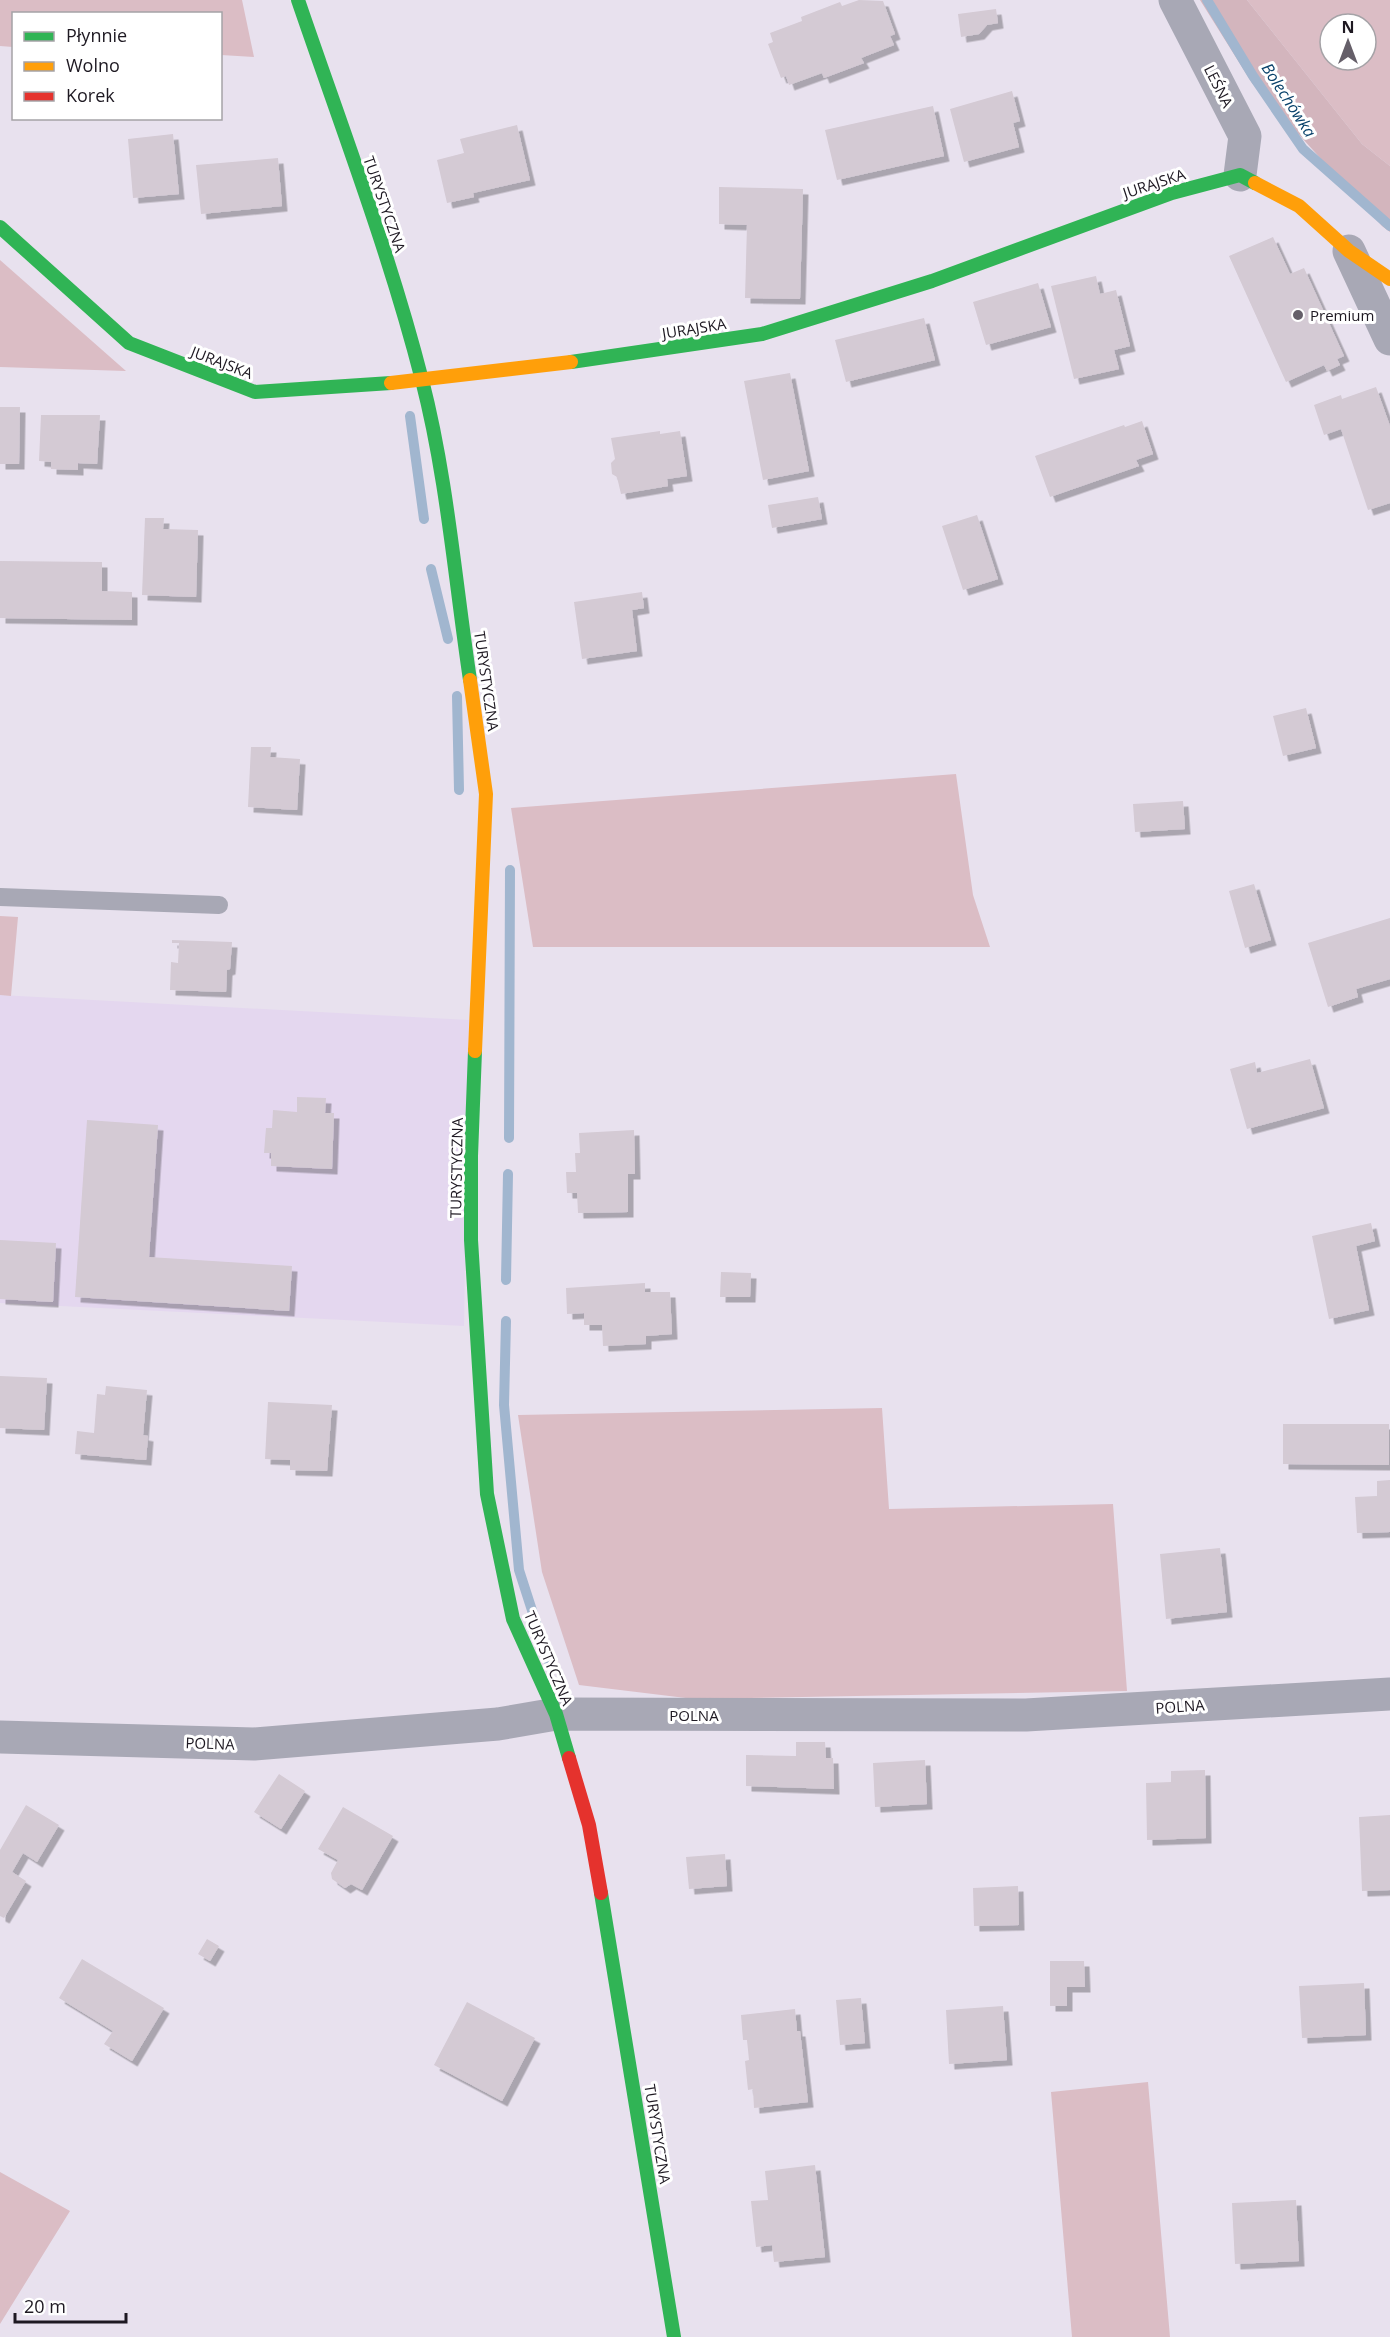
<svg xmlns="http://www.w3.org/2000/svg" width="1390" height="2337" font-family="'Open Sans',sans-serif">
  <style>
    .built { fill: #e4d7ef }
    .green { fill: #dbbdc5; fill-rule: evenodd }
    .forest { fill: #d3b5bd }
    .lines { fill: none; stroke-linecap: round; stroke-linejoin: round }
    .stream { stroke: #a1b6cf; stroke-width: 10 }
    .building { fill: #d4cad4; filter: url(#shadow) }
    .lane { stroke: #a8a8b5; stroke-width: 18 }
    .street { stroke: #a8a8b5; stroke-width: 33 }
    .fast { stroke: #30b455; stroke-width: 14 }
    .slow { stroke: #ff9f0a; stroke-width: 14 }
    .jam { stroke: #e5322d; stroke-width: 14 }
    .poi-dot { fill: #655f69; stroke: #fff; stroke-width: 2 }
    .labels { text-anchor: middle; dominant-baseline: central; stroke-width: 6; stroke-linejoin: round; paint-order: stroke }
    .street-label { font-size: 15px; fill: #1e1922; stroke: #fff }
    .poi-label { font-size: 15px; fill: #1e1922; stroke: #fff; text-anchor: start }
    .water-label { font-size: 16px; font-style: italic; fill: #08416a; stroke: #fff }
  </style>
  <defs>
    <filter id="shadow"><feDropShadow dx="5.5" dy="5.5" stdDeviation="0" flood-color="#0004"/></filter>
  </defs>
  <rect width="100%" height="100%" fill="#e8e1ee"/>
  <!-- built -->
  <path class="built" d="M0,995l469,25 -5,306 -464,-23z"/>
  <!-- green -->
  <path class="green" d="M0,0h242l12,57 -33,-2 -1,-41h-206l-1,33 -13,-1z
    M1247,0h143v166l-28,-22zM1330,24h36v36h-36z
    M0,260l126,111 -126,-4z
    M956,774l17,121 17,52h-457l-22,-139z
    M0,916l18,1 -7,79 -11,-1z
    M882,1408l7,101 224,-5 14,187 -433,8 -115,-14 -37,-113 -24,-157z
    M1148,2082l22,255h-98l-21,-245z
    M0,2172l70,39 -70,113z"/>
  <!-- forest -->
  <path class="forest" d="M1200,0h47l115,144 28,22v66l-8,-6 -130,-143z"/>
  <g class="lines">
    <!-- stream -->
    <path class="stream" d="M1207,0l46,76 50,73 87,77
      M410,416l14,103
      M431,569l17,70
      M457,696l2,94
      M509,1138l1,-268
      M506,1280l2,-106
      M506,1321l-2,84 15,165 29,90"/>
  </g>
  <!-- building -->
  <path class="building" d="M859,0l24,1 12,33 -5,2 4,9 -33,13 3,5 -40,15 -2,-5 -33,12 -3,-9 -5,2 -13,-34 5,-2 -3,-9 32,-12 -1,-4 39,-15 2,4z
    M996,9l2,14 -11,2 -8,9 -18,3 -3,-23z
    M1012,91l8,30 -7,2 6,24 -55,15 -14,-53z
    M933,106l11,50 -107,24 -12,-50z
    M517,125l13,55 -57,13 1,4 -27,6 -10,-43 27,-7 -4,-14z
    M173,134l6,60 -46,4 -5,-59z
    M278,158l4,48 -81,8 -5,-49z
    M719,187l84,2 -3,110 -55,-1 2,-73 -28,-1z
    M1273,237l17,37 14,-6 40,88 -7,3 3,6 -13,6 -3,-6 -38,17 -57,-126z
    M1096,276l4,18 16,-4 14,56 -16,4 5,19 -45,10 -23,-93z
    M1038,283l13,44 -65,18 -13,-43z
    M924,318l11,42 -89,22 -11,-42z
    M790,373l19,98 -46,9 -19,-99z
    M1376,387l14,39v77l-22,7 -27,-81 -17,6 -10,-30 27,-10 1,4z
    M0,407h20l-1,57h-19z
    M41,415h59l-3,49 -19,-1v7l-27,-1v-7l-12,-1z
    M1142,421l11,33 -17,6 3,6 -89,31 -15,-41 89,-31 1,2z
    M660,431v3l20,-3 7,45 -20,3 1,7 -47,8 -4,-17 -5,-3 -1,-11 4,-4 -4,-21z
    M818,497l4,22 -50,9 -4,-23z
    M977,515l21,64 -35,11 -21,-64z
    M145,518h19l-1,11 35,1 -2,67 -54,-2z
    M0,561l102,1v29l30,1v28l-132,-2z
    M642,592l2,16 -12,2 5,41 -55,8 -8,-57z
    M1306,708l10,40 -33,8 -10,-40z
    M251,747h20l-1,10 30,2 -3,51 -49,-3z
    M1183,801l2,28 -50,3 -2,-28z
    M1254,884l17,56 -26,8 -16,-57z
    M1390,918v61l-34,10 2,8 -30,10 -20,-64z
    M172,940l60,2 -2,27 -3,1 -1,22 -56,-2 1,-28 7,1 1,-20h-7z
    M1310,1059l14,49 -77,21 -17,-60 25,-7 2,11z
    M297,1097l29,1 -1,15h9l-2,56 -61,-3v-13h-7l2,-25h6l1,-18 24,2z
    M87,1120l71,5 -9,132 143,9 -3,45 -214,-14z
    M634,1130l1,44h-7v38l-50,1 -1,-20h-10l-1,-21h10l-1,-19h5l-1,-20z
    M1371,1223l4,18 -19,5 13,64 -40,9 -17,-83z
    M0,1240l56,3 -3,59 -53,-3z
    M721,1272l30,1 -1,24h-30z
    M645,1283v9h25l2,42 -26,2v8l-43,2 -1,-21h-18v-12l-17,1 -1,-26z
    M0,1376l47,2 -3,52 -44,-2z
    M106,1386l41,4 -4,45 5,1 -2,24 -71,-6 2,-23 17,2 3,-39 8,1z
    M268,1402l64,3 -5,66 -37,-1v-10l-25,-1z
    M1283,1424h106v41l-106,-1z
    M1390,1480v52l-33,1 -2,-36 22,-1v-15z
    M1220,1548l7,64 -61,7 -6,-65z
    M796,1742h29l1,16h7l1,31 -88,-3v-31l50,1z
    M925,1760l2,44 -52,3 -2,-44z
    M1205,1770l1,68 -59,2 -1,-57 25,-1v-11z
    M279,1774l26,17 -24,38 -27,-17z
    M26,1805l33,20 -22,37 -14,-9 -11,19 14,9 -22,37 -4,-2v-66z
    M343,1807l50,29 -31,54 -11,-6 -6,4 -13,-9 -1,-6 7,-13 -20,-11z
    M1390,1815v75l-28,1 -3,-74z
    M725,1854l2,32 -38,3 -3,-32z
    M1018,1886l1,39 -45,1 -1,-38z
    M207,1939l12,7 -9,15 -12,-7z
    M82,1959l82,49 -32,53 -28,-17 9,-13 -54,-33z
    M1050,1961h34l1,26h-18v19h-17z
    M1364,1983l2,52 -64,3 -3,-52z
    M861,1998l4,45 -25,2 -4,-45z
    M467,2002l68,36 -33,63 -68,-36z
    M1003,2006l4,54 -58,4 -3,-54z
    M795,2009l2,22h3l8,71 -54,6 -1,-19 -5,1 -3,-29 4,-1 -2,-20h-4l-2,-25z
    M815,2165l10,92 -51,5 -2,-17 -16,2 -5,-46 17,-1 -3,-29z
    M1296,2200l3,61 -64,3 -3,-61z"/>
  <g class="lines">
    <!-- lane -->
    <path class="lane" d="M0,897l219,8"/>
    <!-- street -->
    <path class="street" d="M1175,0l70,136 -5,39
      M1349,251l41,88
      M0,1737l254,7 244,-20 58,-10 470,1 364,-21"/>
    <!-- fast -->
    <path class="fast" d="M298,0c43,126 91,251 124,380 25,97 33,200 48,300
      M0,227l129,116 126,49 136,-9
      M571,362l191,-28 170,-53 240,-88 68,-18 15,8
      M475,1051l-4,105v84l16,254 26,125 43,95 13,44
      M601,1893l73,444"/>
    <!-- slow -->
    <path class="slow" d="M1255,183l44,23 50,45 41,28
      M391,383l180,-21
      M470,680l16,114 -11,257"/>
    <!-- jam -->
    <path class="jam" d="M569,1758l20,67 12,68"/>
  </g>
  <!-- markers -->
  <circle class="poi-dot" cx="1298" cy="315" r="6"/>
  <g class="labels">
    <!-- street labels -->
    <g class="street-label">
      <text transform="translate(1219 86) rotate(63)">LEŚNA</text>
      <text transform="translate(1154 183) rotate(-18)">JURAJSKA</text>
      <text transform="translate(385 204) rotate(71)">TURYSTYCZNA</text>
      <text transform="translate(694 328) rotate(-9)">JURAJSKA</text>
      <text transform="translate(222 362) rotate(21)">JURAJSKA</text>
      <text transform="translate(487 681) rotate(82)">TURYSTYCZNA</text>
      <text transform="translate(456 1168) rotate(-89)">TURYSTYCZNA</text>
      <text transform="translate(549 1658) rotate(67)">TURYSTYCZNA</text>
      <text transform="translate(1180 1706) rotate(-4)">POLNA</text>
      <text x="694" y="1715">POLNA</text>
      <text transform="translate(210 1743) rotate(2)">POLNA</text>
      <text transform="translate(658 2134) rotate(81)">TURYSTYCZNA</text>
    </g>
    <!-- poi labels -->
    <g class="poi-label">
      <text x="1310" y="315">Premium</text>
    </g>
    <!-- water labels -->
    <g class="water-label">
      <text transform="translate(1289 100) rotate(57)">Bolechówka</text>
    </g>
  </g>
  <!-- legend -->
  <rect x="12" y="12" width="210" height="108" fill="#ffffff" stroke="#a5a3a7" stroke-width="1.5"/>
  <rect x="24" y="32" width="30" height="9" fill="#30b455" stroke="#a5a3a7" stroke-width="1.5"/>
  <text x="66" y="42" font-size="18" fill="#1e1922">Płynnie</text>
  <rect x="24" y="62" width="30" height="9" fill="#ff9f0a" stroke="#a5a3a7" stroke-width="1.5"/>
  <text x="66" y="72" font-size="18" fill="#1e1922">Wolno</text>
  <rect x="24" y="92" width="30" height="9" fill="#e5322d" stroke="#a5a3a7" stroke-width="1.5"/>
  <text x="66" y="102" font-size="18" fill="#1e1922">Korek</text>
  <!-- north arrow -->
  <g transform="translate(1348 42)"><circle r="28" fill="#ffffff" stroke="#a5a3a7" stroke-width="1.5"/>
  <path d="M0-4.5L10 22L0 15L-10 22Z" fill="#655f69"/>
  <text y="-9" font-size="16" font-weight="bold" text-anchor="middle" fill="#1e1922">N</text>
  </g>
  <!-- scale -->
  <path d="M15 2313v9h111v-9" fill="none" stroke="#1e1922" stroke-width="3"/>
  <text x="24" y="2313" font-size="18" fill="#1e1922" stroke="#ffffff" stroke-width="4.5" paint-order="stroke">20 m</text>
</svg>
